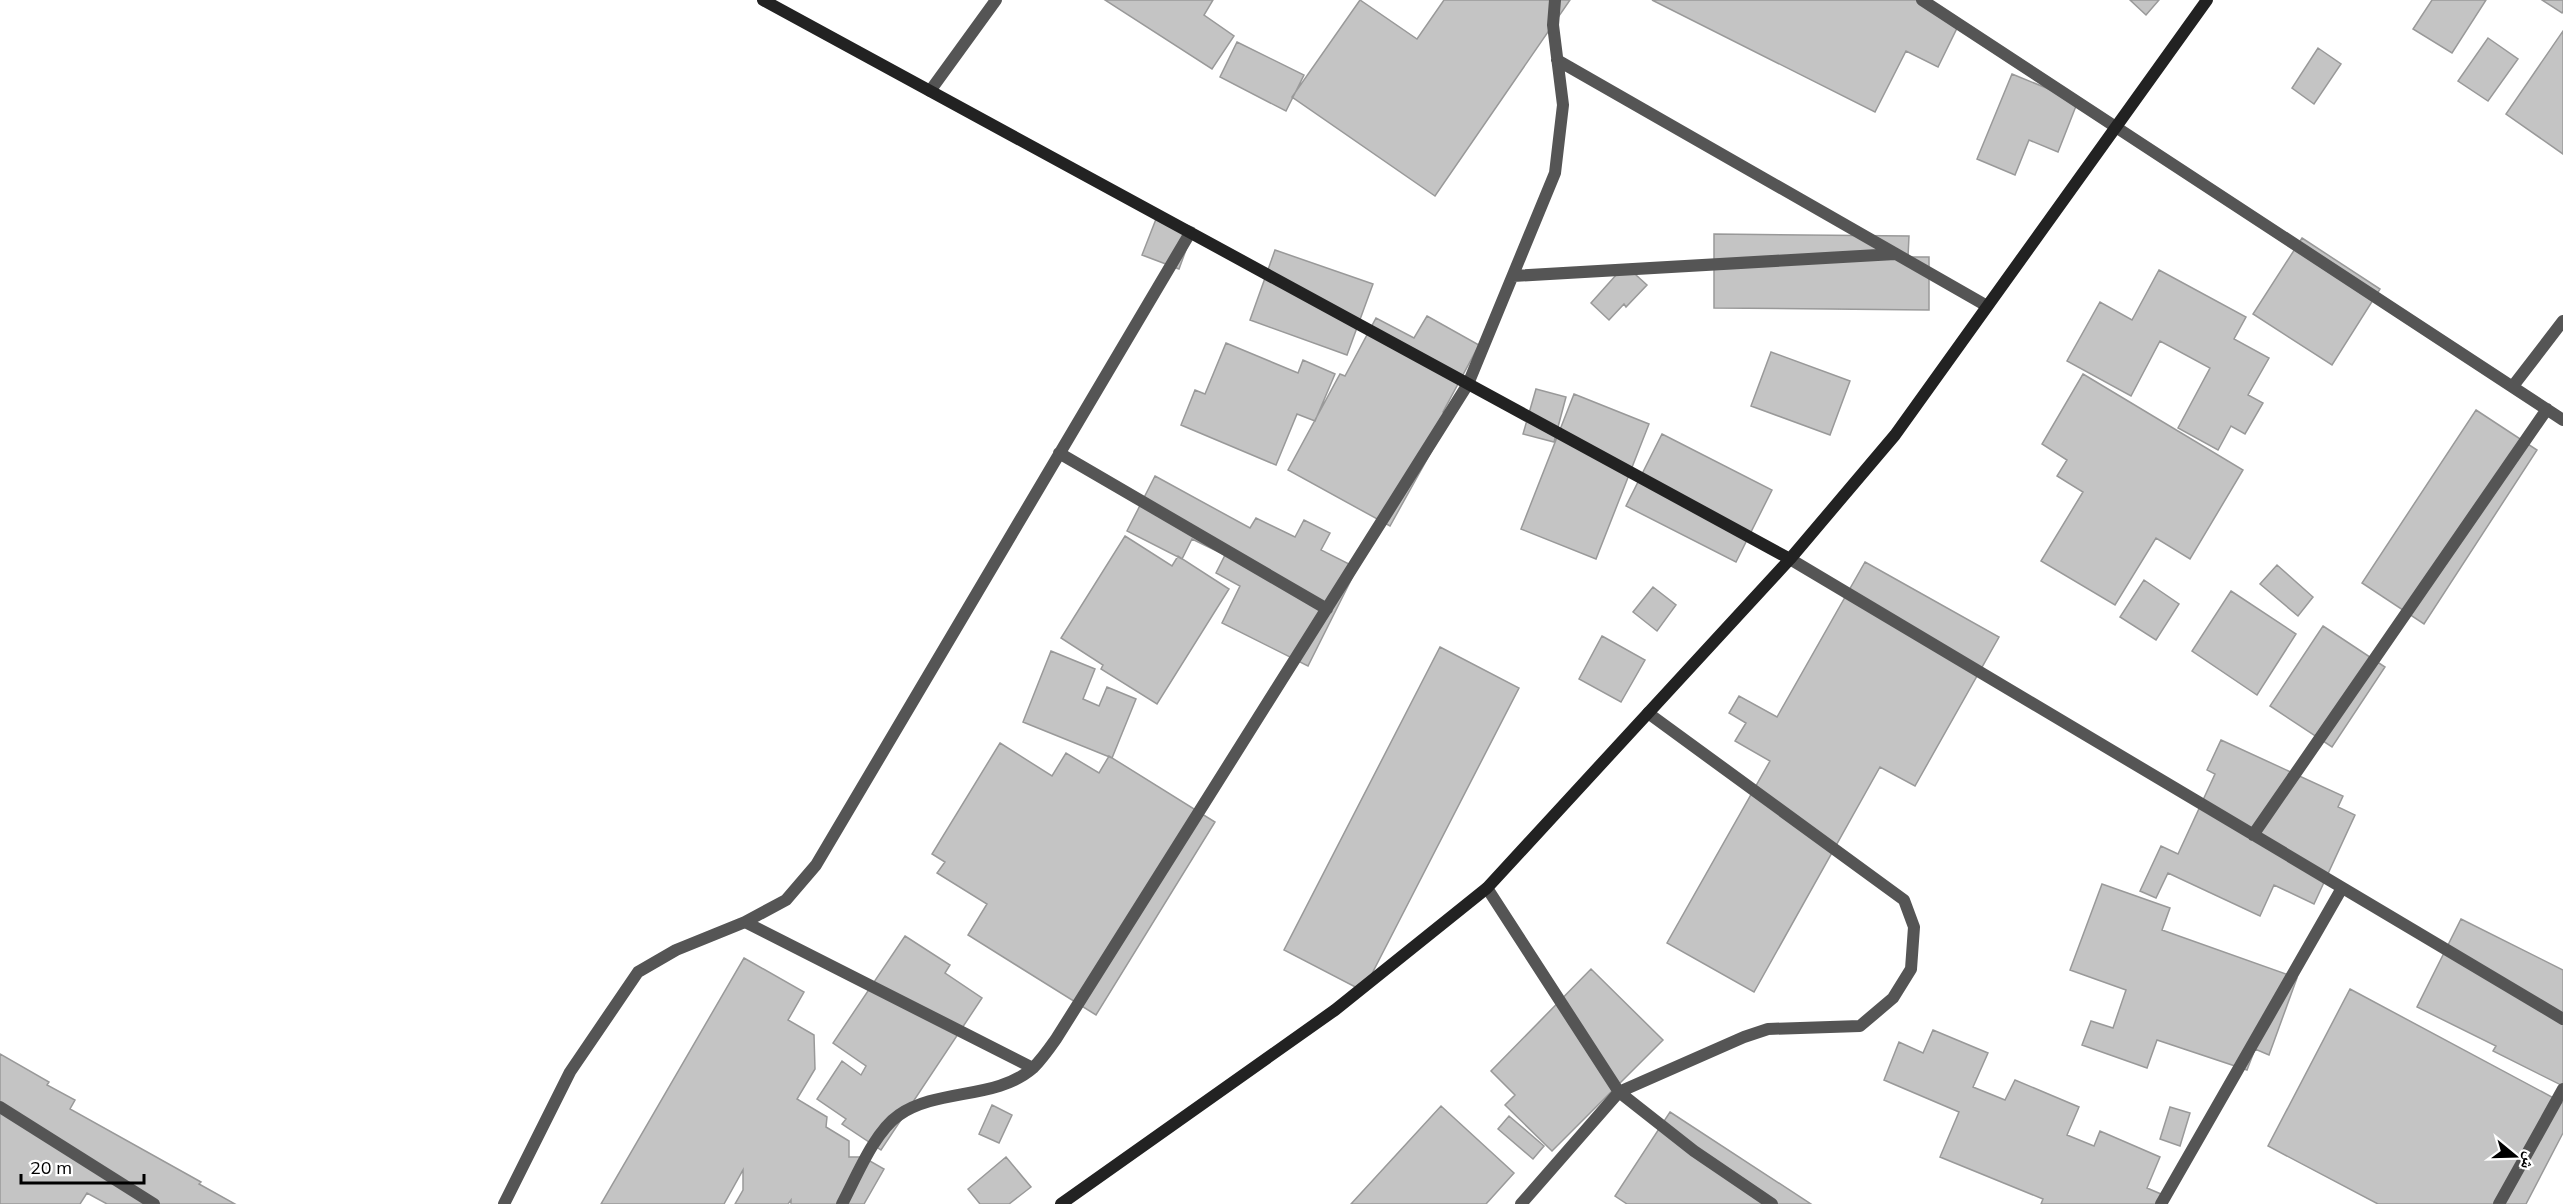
<svg xmlns="http://www.w3.org/2000/svg" width="2563" height="1204" font-family="Mulish,'Noto Naskh Arabic',sans-serif">
  <style>
    .building { fill: #c4c4c4; stroke: #999; stroke-width: 1.5 }
    .lines { fill: none; stroke-linecap: round; stroke-linejoin: round }
    .street { stroke: #555; stroke-width: 12 }
    .secondary { stroke: #222; stroke-width: 12 }
  </style>
  <rect width="100%" height="100%" fill="#fff"/>
  <!-- building -->
  <path class="building" d="M1105,0h108l-9,15 30,21 -22,33z
    M1360,0l57,39 27,-39h126l-135,196 -143,-99z
    M1652,0h269l40,20 -23,47 -32,-16 -31,61z
    M2130,0h29l-13,15z
    M2432,0h54l-34,53 -39,-24z
    M2542,0h21v11l-1,2z
    M2563,31v123l-57,-40z
    M2488,38l30,21 -30,42 -30,-20z
    M1237,42l67,33 -18,36 -66,-34z
    M2318,48l23,16 -27,40 -22,-16z
    M2012,74l66,27 -20,51 -29,-12 -14,35 -38,-16z
    M1158,214l36,14 -15,41 -37,-14z
    M1714,234l195,2 -1,21h21v53l-215,-2z
    M2302,238l78,51 -48,76 -79,-51z
    M1275,250l98,34 -26,71 -97,-35z
    M1625,265l22,20 -21,22 -2,-3 -15,16 -18,-17z
    M2159,270l87,47 -12,22 35,19 -21,37 15,8 -18,31 -14,-8 -13,24 -40,-22 32,-60 -50,-27 -29,55 -64,-35 33,-59 32,18z
    M1427,316l52,29 -36,67 8,4 -61,110 -102,-56 52,-96 5,2 31,-58 38,20z
    M1226,343l72,30 5,-13 32,14 -20,47 -18,-7 -21,51 -95,-40 14,-35 10,4z
    M1771,352l79,29 -20,54 -79,-29z
    M2083,374l160,96 -53,89 -34,-21 -41,67 -74,-44 42,-69 -26,-16 10,-16 -25,-16z
    M1536,389l30,8 -12,45 -31,-8z
    M1574,394l75,30 -53,135 -75,-30z
    M2476,410l61,40 -113,174 -62,-41z
    M1662,434l110,56 -36,72 -110,-56z
    M1155,476l95,52 6,-10 39,19 9,-17 26,13 -9,17 36,18 -49,98 -86,-43 18,-37 -24,-13 9,-18 -33,-16 -10,20 -55,-28z
    M1125,536l47,30 6,-10 51,33 -72,115 -56,-35 2,-4 -42,-27z
    M1865,562l134,75 -84,149 -35,-19 -126,225 -87,-49 103,-182 -35,-20 11,-18 -17,-10 10,-17 38,21z
    M2277,565l36,32 -15,19 -38,-32z
    M2144,580l35,24 -23,36 -36,-23z
    M1653,587l23,18 -19,26 -24,-19z
    M2231,591l65,43 -39,61 -65,-44z
    M2323,626l62,41 -53,80 -62,-41z
    M1602,636l43,24 -24,42 -42,-23z
    M1440,647l79,41 -156,303 -79,-41z
    M1051,651l44,18 -12,30 16,7 8,-19 29,12 -24,59 -89,-36z
    M2221,740l122,56 -5,11 17,8 -41,89 -40,-19 -14,31 -92,-43 -12,25 -16,-7 21,-45 17,8 37,-80 -8,-4z
    M1000,743l52,33 14,-23 33,20 10,-17 106,66 -119,193 -128,-80 19,-31 -50,-31 8,-11 -13,-8z
    M2102,884l68,24 -8,22 135,48 -28,77 -14,-6 -8,21 -90,-30 -10,28 -65,-23 9,-24 22,7 13,-38 -56,-20z
    M2461,919l102,51v116l-70,-35 3,-5 -79,-39z
    M905,936l45,29 -5,8 37,25 -101,152 -39,-26 4,-5 -29,-20 25,-38 19,14 5,-9 -33,-23z
    M744,958l60,34 -16,28 26,15 1,34 -18,30 30,18 -1,10 23,14v16h14l21,12 -20,35h-73v-4l-3,4h-53l8,-14v-20l-19,34h-123z
    M1591,969l72,71 -111,111 -47,-46 10,-10 -24,-24z
    M2350,989l213,114v30l-37,71h-148l-110,-58z
    M1933,1030l55,23 -15,34 32,13 10,-20 64,27 -12,28 27,11 6,-15 60,26 -13,31 14,6 -4,10h-116l2,-5 -103,-42 19,-45 -75,-32 15,-38 24,11z
    M0,1054l49,28 -2,3 28,15 -5,9 131,73 -2,2 36,20h-128l-20,-11 -7,11h-80z
    M992,1105l20,10 -13,28 -20,-9z
    M1441,1106l73,67 -28,31h-135z
    M2170,1107l20,6 -10,33 -20,-7z
    M1670,1112l141,92h-184l-12,-8z
    M1509,1116l35,30 -11,13 -35,-30z
    M1006,1157l25,30 -22,17h-29l-12,-15z"/>
  <g class="lines">
    <!-- street -->
    <path class="street" d="M1922,0l641,420
      M1557,60l430,246
      M930,91l66,-91
      M1513,276l382,-22
      M2513,386l50,-65
      M1059,453l268,156
      M1790,559l773,460
      M2253,835l294,-426
      M1487,888l132,204 75,59 78,53
      M745,922l288,146
      M0,1107l154,97
      M504,1204l66,-132 68,-100 38,-22 69,-28 41,-22 30,-35 374,-632
      M842,1204c14,-26 32,-72 57,-89 39,-27 97,-15 134,-47 8,-8 16,-19 23,-29l412,-655 87,-211 8,-68 -10,-80 2,-25
      M1521,1204l98,-112 125,-55 24,-8 92,-3 33,-28 18,-29 3,-42 -10,-27 -256,-187
      M2161,1204l181,-316
      M2499,1204l64,-115"/>
    <!-- secondary -->
    <path class="secondary" d="M763,0l1027,559
      M1061,1204l274,-194 152,-122 303,-329 105,-124 312,-435"/>
  </g>
  <!-- north arrow -->
  <g transform="translate(2515 1156) rotate(109)" stroke="#ffffff" stroke-width="4.5" paint-order="stroke">
  <path d="M0-4.5L10 22L0 15L-10 22Z" fill="#000000"/>
  <text y="-9" font-size="16" font-weight="bold" text-anchor="middle" fill="#000000">ش</text>
  </g>
  <!-- scale -->
  <path d="M21 1174v9h123v-9" fill="none" stroke="#000000" stroke-width="3"/>
  <text x="30" y="1174" font-size="18" fill="#000000" stroke="#ffffff" stroke-width="4.5" paint-order="stroke">20 m</text>
</svg>
